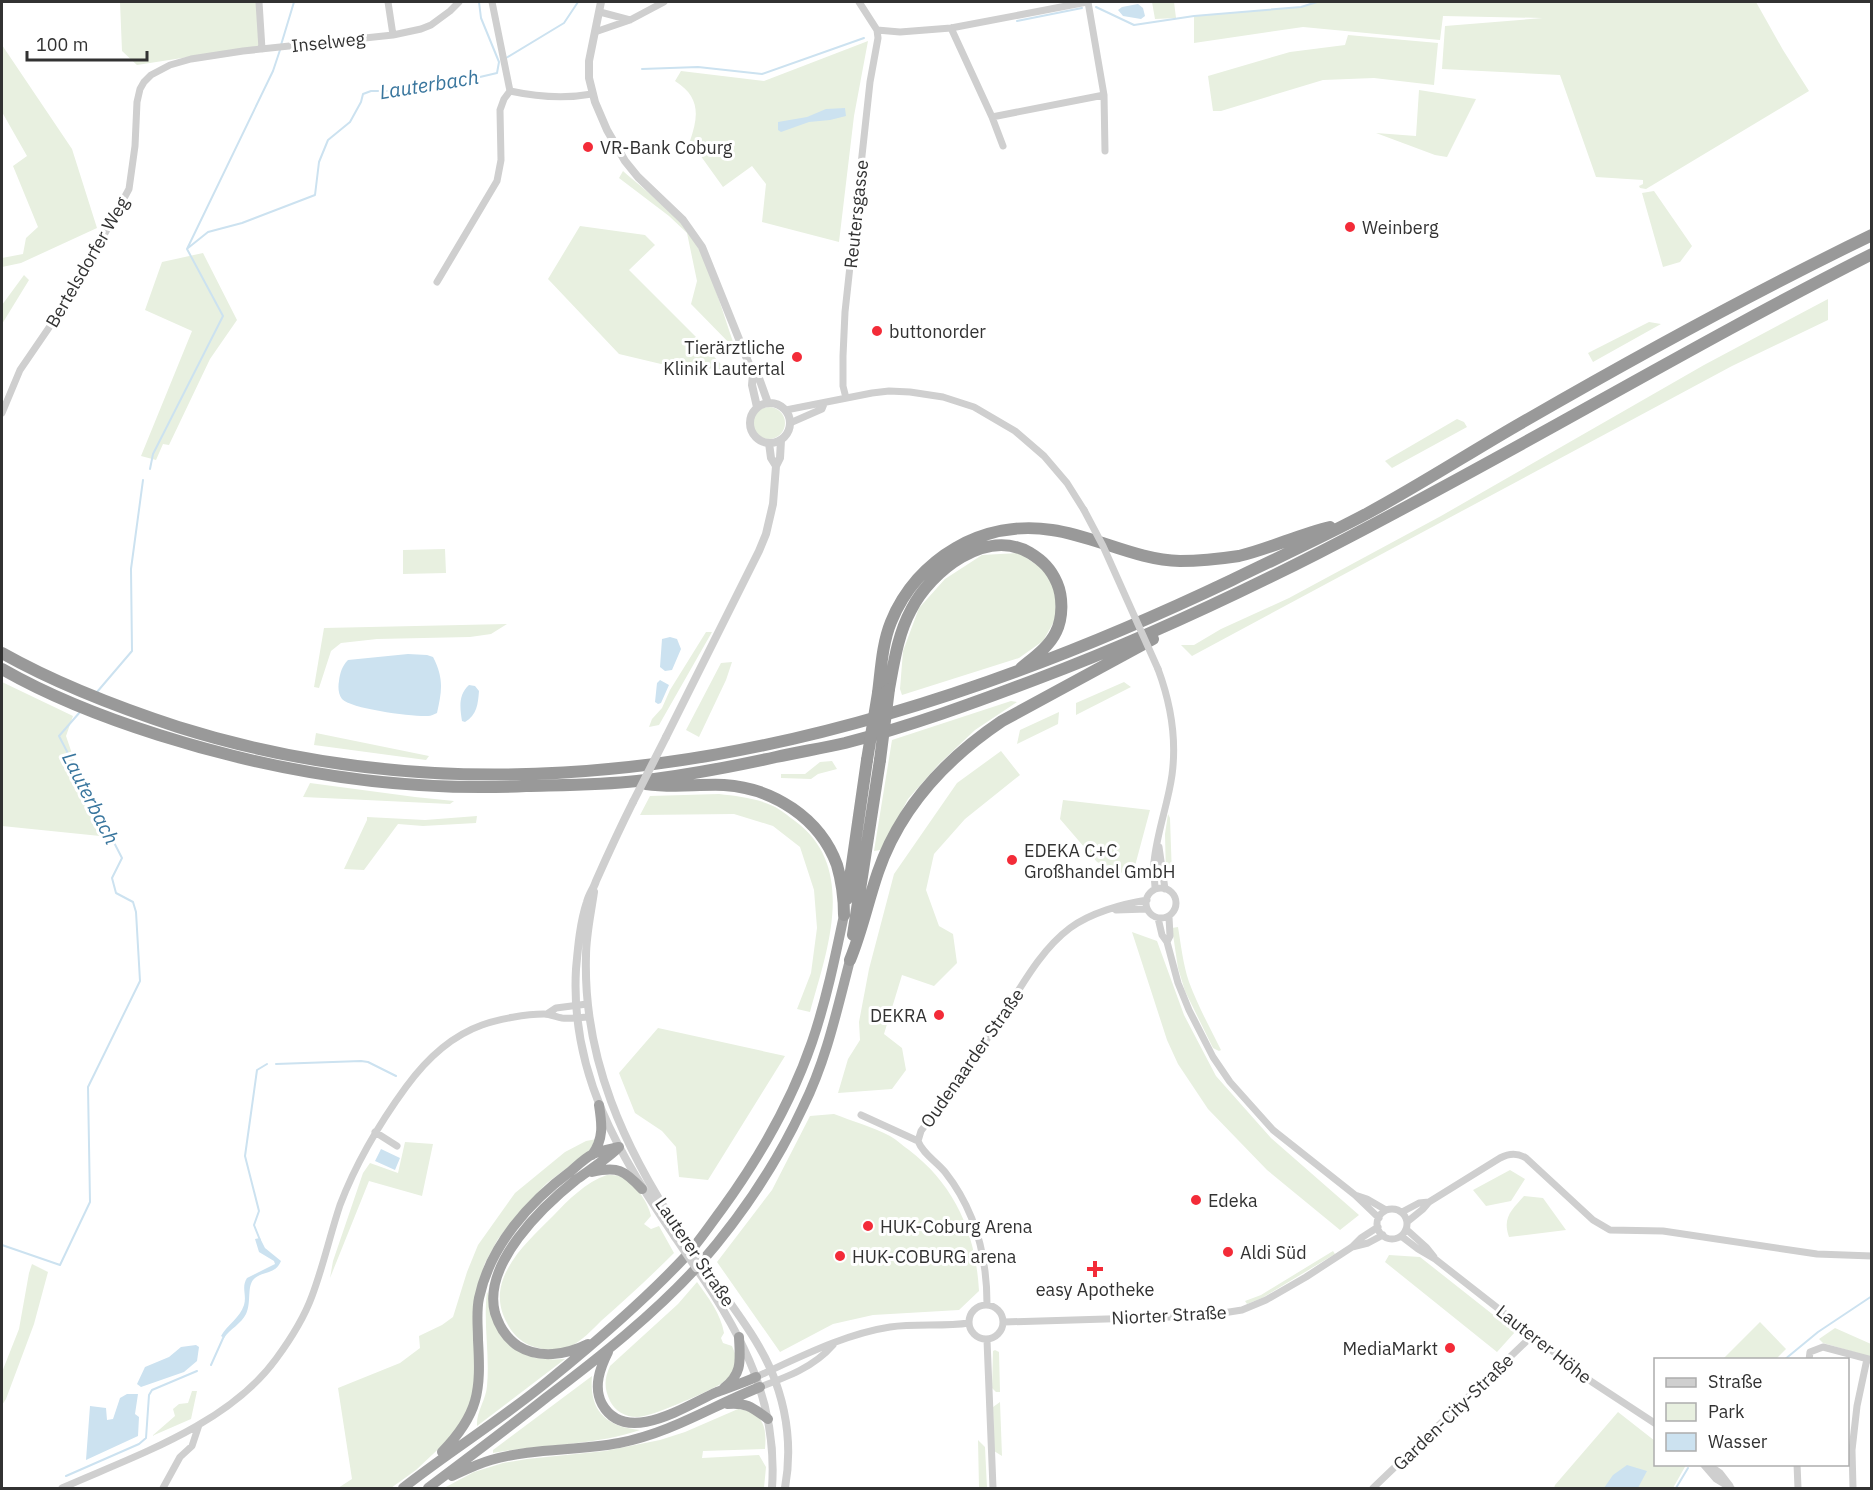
<svg xmlns="http://www.w3.org/2000/svg" width="1873" height="1490" font-family="'IBM Plex Sans',sans-serif">
  <style>
    .green { fill: #e8f0e0 }
    .water { fill: #cce2f0 }
    .lines { fill: none; stroke-linecap: round; stroke-linejoin: round }
    .stream { stroke: #cce2f0; stroke-width: 2 }
    .minor { stroke: #cfcfcf; stroke-width: 7 }
    .tertiary { stroke: #cfcfcf; stroke-width: 8 }
    .trunk { stroke: #a2a2a2; stroke-width: 10 }
    .motorway { stroke: #999; stroke-width: 12 }
    .minor-bridge { stroke: #cfcfcf; stroke-width: 7 }
    .tertiary-bridge { stroke: #cfcfcf; stroke-width: 8 }
    .motorway-bridge { stroke: #999; stroke-width: 12 }
    .poi-dot { fill: #f32b38; stroke: #fff; stroke-width: 2 }
    .labels { text-anchor: middle; dominant-baseline: central; stroke-width: 6; stroke-linejoin: round; paint-order: stroke }
    .street-label { font-size: 18px; fill: #323232; stroke: #fff }
    .poi-label { font-size: 18px; fill: #323232; stroke: #fff; text-anchor: start }
    .water-label { font-size: 20px; font-style: italic; fill: #38759d; stroke: #fff }
  </style>
  <rect width="100%" height="100%" fill="#fff"/>
  <!-- green -->
  <path class="green" d="M120,2h137l3,44 -123,19 -15,-14z
    M1152,2h22l2,16 -21,1z
    M1317,2h439l27,48 26,41 -163,98 -6,-1 -1,-2 4,-2v-4l-47,-3 -36,-102 -118,-6 3,-43 98,-8 -100,-2 -3,24 -137,-13 -109,16v-27l107,-9z
    M1348,35l90,8 -4,42 -60,-7 -51,2 -102,31h-8l-5,-35 82,-24 55,-7z
    M868,41l-14,75 -15,126 -77,-20 4,-38 -14,-18 -29,21 -33,-46c9,-26 10,-44 -15,-60l6,-10 83,10z
    M2,45l70,104 25,79 -76,35 -19,4v-9l21,-4 3,-16 12,-11 -25,-61 14,-10 -25,-44z
    M1419,90l57,9 -29,58 -12,-2 -59,-22 40,3z
    M623,171c20,18 52,41 67,63 20,30 33,81 46,116l-45,-46 6,-23 -10,-48 -18,-17 -50,-38z
    M1654,191l38,55 -12,16 -17,5 -21,-74z
    M580,226l65,9 10,10 -26,25 73,73 24,27 -65,-6 -42,-10 -71,-75z
    M203,253l34,67 -27,39 -41,86 -6,-1 -7,16 -15,-4 51,-125 -47,-21 17,-48z
    M24,275l5,5 -27,44v-19z
    M1828,299v21l-96,46 -540,290 -11,-11h13l27,-16 68,-31 152,-82 263,-151z
    M1649,322l12,2 -68,38 -5,-9z
    M753 423a16 16 0 1 1 32 0a16 16 0 1 1-32 0Z
    M1457,419l7,3 3,5 -75,41 -7,-7z
    M445,549l1,24 -43,1v-24z
    M1019,553l31,21 7,23v19l-14,25 -24,17 -117,37 -2,-6 3,-38 16,-43 26,-29 37,-24z
    M507,624l-16,10 -21,3 -93,2 -36,4 -10,8 -12,37 -5,-1 10,-59z
    M706,632h6l-53,93 -10,2 3,-8 10,-11 8,-18z
    M732,662l-6,18 -27,57 -13,-7 35,-67z
    M2,682l71,34 -7,20 34,100 -98,-10z
    M1124,682l7,5 -55,28v-12z
    M1011,701l6,1 -42,28 -36,34 -31,35 -27,51 -7,1 18,-111z
    M1059,712l-1,12 -41,20 3,-14z
    M316,733l113,23 -3,4 -112,-15z
    M1001,751l19,24 -55,44 -31,35 -8,36 13,36 14,8 4,29 -23,23 -32,-11 -18,59 18,14 4,22 -14,19 -54,4 10,-34 12,-19 -1,-18 10,-53 25,-95 63,-91z
    M832,761l5,8 -19,5 -7,5 -30,-1v-4h24l15,-12z
    M310,783l105,14 39,4 -4,3 -147,-7z
    M719,794c18,2 37,4 54,12 7,3 15,10 22,15 63,46 32,130 15,191l-13,-3 14,-36 6,-45 -3,-38 -14,-43 -27,-21 -39,-12 -94,1 10,-19z
    M1063,800l87,10 -18,67 -35,-15 -37,-43z
    M1168,814l2,4 2,58h-6l-1,-42z
    M477,816l-1,7 -53,3 -25,-2 -34,46 -20,-1 23,-49v-3l58,3z
    M1178,927c3,18 5,37 11,55 9,24 21,46 32,68l-2,1 -6,-3 -28,-57 -7,-23 -6,-40z
    M1132,932l25,9 27,74 32,61 55,62 88,77 -19,15 -73,-60 -59,-61 -30,-45 -11,-24z
    M658,1028l127,28 -77,124 -29,-3 -3,-30 -14,-16 -27,-18 -16,-40z
    M834,1114c18,7 39,13 56,22 7,4 13,10 19,14 46,35 67,84 70,141l-20,19 -86,5 -40,9 -53,28 -63,-90 55,-72 38,-74z
    M597,1139l-9,13 -41,31 -27,28 -22,28 -13,24 -8,25 -2,98 -5,22 -21,31 -33,31 -25,18h-53l14,-9 -14,-91 62,-25 20,-15 -1,-12 23,-11 11,-8 14,-45 11,-27 37,-52 50,-41 21,-11z
    M405,1142l28,2 -11,52 -53,-15 -39,97 3,-17 30,-88 7,-10 28,10z
    M1510,1170l15,9 -14,22 -25,5 -13,-16z
    M607,1175c6,0 13,0 19,4 10,6 23,25 25,37l-7,8 7,5 8,-3 15,27c-23,23 -48,46 -73,68 -9,9 -19,20 -32,26 -12,5 -28,3 -40,-2 -10,-5 -17,-12 -22,-22 -24,-43 18,-79 46,-107 15,-16 33,-34 54,-41z
    M1524,1196l19,2 23,32 -57,7c-7,-20 3,-27 15,-41z
    M1333,1251l2,3 -73,44 -15,6 -2,-3 16,-6z
    M1389,1255l31,2 95,75 -18,20 -112,-90z
    M32,1264l16,8 -14,52 -28,75 -4,6v-33l17,-43 10,-56z
    M697,1282c11,15 24,32 27,51l-3,5 2,5 9,3c3,7 6,14 3,22 -3,7 -10,13 -16,17 -15,8 -67,32 -82,32 -12,0 -22,-6 -27,-16 -6,-13 -6,-22 0,-35l68,-62z
    M487,1292c25,43 16,71 78,67l-88,67c-1,-14 9,-26 10,-40 3,-32 -4,-63 0,-94z
    M1760,1322l26,27 -10,10h-53z
    M1835,1328l36,16v13l-48,-14 -4,-4z
    M995,1350l4,2 1,40h-4l-4,-4 1,-37z
    M592,1376c-3,35 14,51 48,54 -47,16 -98,14 -147,23v-3z
    M192,1391h5l-6,28 -39,17 23,-20 -2,-7 6,-5 9,-1z
    M1000,1402l2,54 -8,-5 -1,-44z
    M738,1409c25,3 29,17 27,40l-62,2 -1,7 57,-3 7,12 -2,21h-320l30,-16 29,-9 24,-4 78,-8 55,-11 25,-8z
    M1618,1412l37,29 1,23 30,1 -13,23h-119l1,-3z
    M978,1440l7,7 2,41h-8z"/>
  <!-- water -->
  <path class="water" d="M1138,4l5,4 2,8 -4,3 -18,-3 -5,-6 4,-3z
    M845,108l1,8 -16,4 -21,2 -28,10 -3,-2v-8l29,-5 19,-8z
    M670,637l7,2 4,10 -9,21 -7,1 -5,-4 2,-28z
    M408,654l19,1 6,2c11,21 9,34 4,56 -3,1 -6,3 -9,3 -14,1 -77,-7 -86,-17 -4,-5 -4,-13 -3,-18 1,-8 3,-15 9,-21z
    M660,680l9,5 -8,18 -3,1 -3,-2 2,-19z
    M469,685l6,1 4,5c-1,13 -2,24 -14,31l-3,-1c-2,-13 -4,-26 7,-36z
    M381,1149l19,9 -5,12 -20,-9z
    M260,1238l5,10 16,13c-5,13 -17,10 -26,17 -9,7 -3,24 -9,36 -5,10 -16,15 -22,24l-3,-2c6,-11 19,-18 23,-31 3,-10 -3,-18 3,-27l28,-14 -1,-3 -15,-9 -4,-13z
    M196,1345l3,2 -2,14 -13,11 -43,15 -4,-3 8,-17 24,-10 12,-10z
    M127,1394h11l-3,20 4,3 -1,19 -52,24 4,-54 16,2 1,12 6,-1 7,-21z
    M1627,1465l20,6 -9,17h-34l9,-13z"/>
  <g class="lines">
    <!-- stream -->
    <path class="stream" d="M1096,7l38,18 60,-9 107,-9 16,-5
      M1017,21l65,-13
      M281,45l13,-43
      M506,58l58,-35 14,-21
      M642,69l56,-2 64,7 102,-36
      M188,248l20,-16 34,-9 73,-28 4,-33 9,-22 22,-18 11,-20 2,-8 8,-3h22l26,-6 31,-1 47,-11 2,-11 -18,-44 -2,-16
      M150,469l3,-15 70,-138 -36,-67 86,-178 7,-21
      M97,692l35,-41 -1,-82 12,-89
      M276,1064l85,-3 7,1 28,14
      M260,1240l-6,-15 5,-14 -14,-55 12,-86 10,-6
      M2,1245l58,20 30,-63 -2,-115 52,-106 -4,-69 -3,-10 -17,-9 -4,-15 10,-20 -63,-122 21,-24
      M1784,1360l34,-28 54,-36
      M211,1365l13,-29
      M66,1476l73,-32 7,-6 3,-43 3,-5 45,-19
      M1676,1488l12,-20"/>
    <!-- minor -->
    <path class="minor" d="M259,2l3,47
      M388,2l5,33
      M492,2l18,89
      M1088,2l16,93 1,56
      M600,12l30,8
      M951,28l41,89 112,-22
      M877,30l23,2 51,-4 136,-26
      M595,32l35,-12 34,-18
      M510,91c28,6 54,8 82,3
      M992,117l11,29
      M437,282l60,-101 4,-21 -1,-50 4,-11 6,-8
      M846,398l-3,-12v-30l2,-44 25,-230 8,-44 -1,-8 -18,-28
      M786,410l86,-17 17,-2 21,1 33,5 31,10 41,24 29,25 23,27 17,27
      M2,413l18,-43 52,-76 57,-105 6,-43 2,-44 3,-13 4,-7 7,-7 19,-10 21,-6 52,-8 150,-16 28,-6 10,-4 19,-14 9,-9
      M790,423l32,-14 2,-5
      M1159,847l6,42
      M1146 903a15 15 0 1 1 30 0a15 15 0 1 1-30 0Z
      M1155,889c0,-8 -2,-19 -1,-27 3,-30 14,-58 18,-87 5,-37 -1,-71 -14,-106
      M1116,910l31,-1
      M1158,918l4,17 5,7 11,41 11,27 24,47 17,25 43,48 82,65 24,23
      M1167,942l3,-6 -1,-19
      M547,1014l9,-6 31,-4
      M861,1115l57,26
      M375,1132l22,14
      M1355,1195l12,4 19,11
      M1377 1224a15 15 0 1 1 30 0a15 15 0 1 1-30 0Z
      M1402,1212l17,-9 10,-1
      M1407,1222l16,-13 6,-7 71,-44c10,-5 17,-5 26,0l67,62 17,10 53,1 154,23 55,2
      M1406,1229l20,18 8,10
      M1401,1236l17,13 17,10 157,123 64,42
      M1352,1247l16,-4 15,-8
      M987,1304c0,-47 -12,-94 -42,-132 -9,-11 -22,-18 -27,-31l3,-10c26,-36 52,-71 77,-108 21,-32 41,-72 72,-95 20,-15 52,-24 77,-28
      M969 1322a17 17 0 1 1 34 0a17 17 0 1 1-34 0Z
      M1004,1322l200,-6 38,-6 24,-10 40,-23 46,-30 9,-9 17,-11
      M987,1340l6,148
      M1809,1360l1,-8 13,-5 49,13
      M756,1377c42,-19 88,-43 134,-50 26,-4 53,0 79,-4
      M760,1387c27,-10 54,-20 73,-42
      M1703,1464l13,15 15,9
      M1707,1464l13,9 10,13
      M1797,1464l1,24
      M62,1488c72,-32 166,-63 214,-129 14,-19 28,-41 36,-63 11,-29 18,-61 28,-91 16,-42 39,-81 66,-118 19,-26 45,-51 76,-62 17,-6 44,-11 62,-11 6,0 12,3 18,4 9,1 18,-1 27,-1
      M163,1488l17,-31 12,-11 7,-21
      M1373,1488l160,-153
      M1853,1488l-1,-38 5,-44 10,-47"/>
    <!-- tertiary -->
    <path class="tertiary" d="M601,2l-12,59v17l6,24 12,28 18,31 13,16 45,43 19,27 51,127 -1,11 5,22
      M753,374l6,4 9,25
      M750 423a20 20 0 1 1 40 0a20 20 0 1 1-40 0Z
      M769,443l2,15 5,8
      M666,737l93,-186 7,-17 7,-30 3,-38 4,-8 1,-18
      M633,802c-13,26 -25,52 -37,79 -2,7 -7,13 -9,21 -7,21 -9,45 -11,67 -6,105 43,185 99,268
      M594,892c-3,21 -8,43 -8,64 -3,102 38,192 94,276
      M696,1268c47,68 82,135 76,220
      M714,1280c20,29 43,58 57,90 16,38 21,79 14,118"/>
    <!-- trunk -->
    <path class="trunk" d="M592,1155c12,-16 10,-31 7,-50
      M592,1172c26,-6 32,-2 50,17
      M588,1344c-22,11 -49,15 -70,2 -12,-8 -19,-20 -23,-33 -13,-49 48,-107 82,-134 14,-10 28,-19 40,-30
      M608,1352c-8,16 -15,35 -6,52 24,43 85,1 115,-12 13,-5 26,-9 39,-15
      M724,1388c19,-15 16,-28 15,-51
      M727,1404c20,-2 26,4 41,15
      M442,1452c37,-38 39,-61 36,-112 0,-14 -2,-28 1,-42 11,-52 50,-96 92,-127 7,-6 14,-13 22,-17 8,-4 17,-5 26,-7
      M452,1476c13,-6 25,-12 39,-16 41,-12 86,-9 128,-17 52,-10 93,-37 141,-56
      M403,1488c47,-37 99,-69 145,-107 48,-39 96,-80 138,-125 13,-14 24,-31 36,-47 37,-51 69,-106 90,-167 14,-41 23,-84 32,-127
      M428,1488c40,-30 80,-60 119,-91 53,-40 106,-82 151,-131 42,-48 78,-101 105,-159 23,-46 34,-97 47,-147"/>
    <!-- motorway -->
    <path class="motorway" d="M2,653c55,31 115,54 176,74 358,113 727,9 1054,-147 45,-22 91,-43 136,-67 50,-27 98,-58 148,-87 116,-67 234,-132 356,-191
      M2,669c49,28 103,49 157,66 120,38 242,57 367,51 37,-1 75,-1 111,-5 47,-5 93,-14 139,-24 23,-5 47,-9 69,-14 66,-17 129,-40 192,-64 293,-110 556,-284 835,-425
      M889,689c5,-27 9,-55 22,-79 20,-39 75,-83 119,-57 13,8 21,16 27,30 6,14 6,35 -1,49 -7,15 -23,26 -35,36
      M878,693c3,-23 4,-49 13,-71 26,-64 93,-103 161,-92 43,6 84,30 128,31 19,0 39,-2 59,-5 31,-7 60,-22 91,-29
      M646,784c27,4 51,0 78,1 49,3 96,33 113,80 5,17 7,33 7,50
      M847,899l20,-139
      M853,935l27,-175
      M850,960c12,-29 18,-59 28,-88 22,-64 69,-114 124,-151l151,-82"/>
    <!-- minor-bridge -->
    <path class="minor-bridge" d="M1084,510l19,36 55,123"/>
    <!-- tertiary-bridge -->
    <path class="tertiary-bridge" d="M633,802l33,-65
      M680,1232l34,48
      M675,1237l21,31"/>
    <!-- motorway-bridge -->
    <path class="motorway-bridge" d="M867,760l11,-67
      M880,760l9,-71"/>
  </g>
  <!-- markers -->
  <g class="poi-dot">
    <circle cx="588" cy="147" r="6"/>
    <circle cx="1350" cy="227" r="6"/>
    <circle cx="877" cy="331" r="6"/>
    <circle cx="797" cy="357" r="6"/>
    <circle cx="1012" cy="860" r="6"/>
    <circle cx="939" cy="1015" r="6"/>
    <circle cx="1196" cy="1200" r="6"/>
    <circle cx="868" cy="1226" r="6"/>
    <circle cx="1228" cy="1252" r="6"/>
    <circle cx="840" cy="1256" r="6"/>
    <path d="M1092 1260h6v6h6v6h-6v6h-6v-6h-6v-6h6z"/>
    <circle cx="1450" cy="1348" r="6"/>
  </g>
  <g class="labels">
    <!-- street labels -->
    <g class="street-label">
      <text transform="translate(328 42) rotate(-6)">Inselweg</text>
      <text transform="translate(856 214) rotate(-84)">Reutersgasse</text>
      <text transform="translate(87 262) rotate(-60)">Bertelsdorfer Weg</text>
      <text transform="translate(972 1058) rotate(-55)">Oudenaarder Straße</text>
      <text transform="translate(695 1252) rotate(56)">Lauterer Straße</text>
      <text transform="translate(1169 1315) rotate(-3)">Niorter Straße</text>
      <text transform="translate(1544 1344) rotate(38)">Lauterer Höhe</text>
      <text transform="translate(1453 1412) rotate(-44)">Garden-City-Straße</text>
    </g>
    <!-- poi labels -->
    <g class="poi-label">
      <text x="600" y="147">VR-Bank Coburg</text>
      <text x="1362" y="227">Weinberg</text>
      <text x="889" y="331">buttonorder</text>
      <text x="785" y="347" text-anchor="end">Tierärztliche<tspan x="785" dy="21">Klinik Lautertal</tspan></text>
      <text x="1024" y="850">EDEKA C+C<tspan x="1024" dy="21">Großhandel GmbH</tspan></text>
      <text x="927" y="1015" text-anchor="end">DEKRA</text>
      <text x="1208" y="1200">Edeka</text>
      <text x="880" y="1226">HUK-Coburg Arena</text>
      <text x="1240" y="1252">Aldi Süd</text>
      <text x="852" y="1256">HUK-COBURG arena</text>
      <text x="1095" y="1289" text-anchor="middle">easy Apotheke</text>
      <text x="1438" y="1348" text-anchor="end">MediaMarkt</text>
    </g>
    <!-- water labels -->
    <g class="water-label">
      <text transform="translate(429 84) rotate(-9)">Lauterbach</text>
      <text transform="translate(91 798) rotate(63)">Lauterbach</text>
    </g>
  </g>
  <!-- border -->
  <rect width="1873" height="1490" fill="none" stroke="#323232" stroke-width="6"/>
  <!-- legend -->
  <rect x="1654" y="1358" width="195" height="108" fill="#ffffff" stroke="#adadad" stroke-width="1.5"/>
  <rect x="1666" y="1378" width="30" height="9" fill="#cfcfcf" stroke="#adadad" stroke-width="1.5"/>
  <text x="1708" y="1388" font-size="18" fill="#323232">Straße</text>
  <rect x="1666" y="1403" width="30" height="18" fill="#e8f0e0" stroke="#adadad" stroke-width="1.5"/>
  <text x="1708" y="1418" font-size="18" fill="#323232">Park</text>
  <rect x="1666" y="1433" width="30" height="18" fill="#cce2f0" stroke="#adadad" stroke-width="1.5"/>
  <text x="1708" y="1448" font-size="18" fill="#323232">Wasser</text>
  <!-- scale -->
  <path d="M27 51v9h120v-9" fill="none" stroke="#323232" stroke-width="3"/>
  <text x="36" y="51" font-size="18" fill="#323232" stroke="#ffffff" stroke-width="4.5" paint-order="stroke">100 m</text>
</svg>
